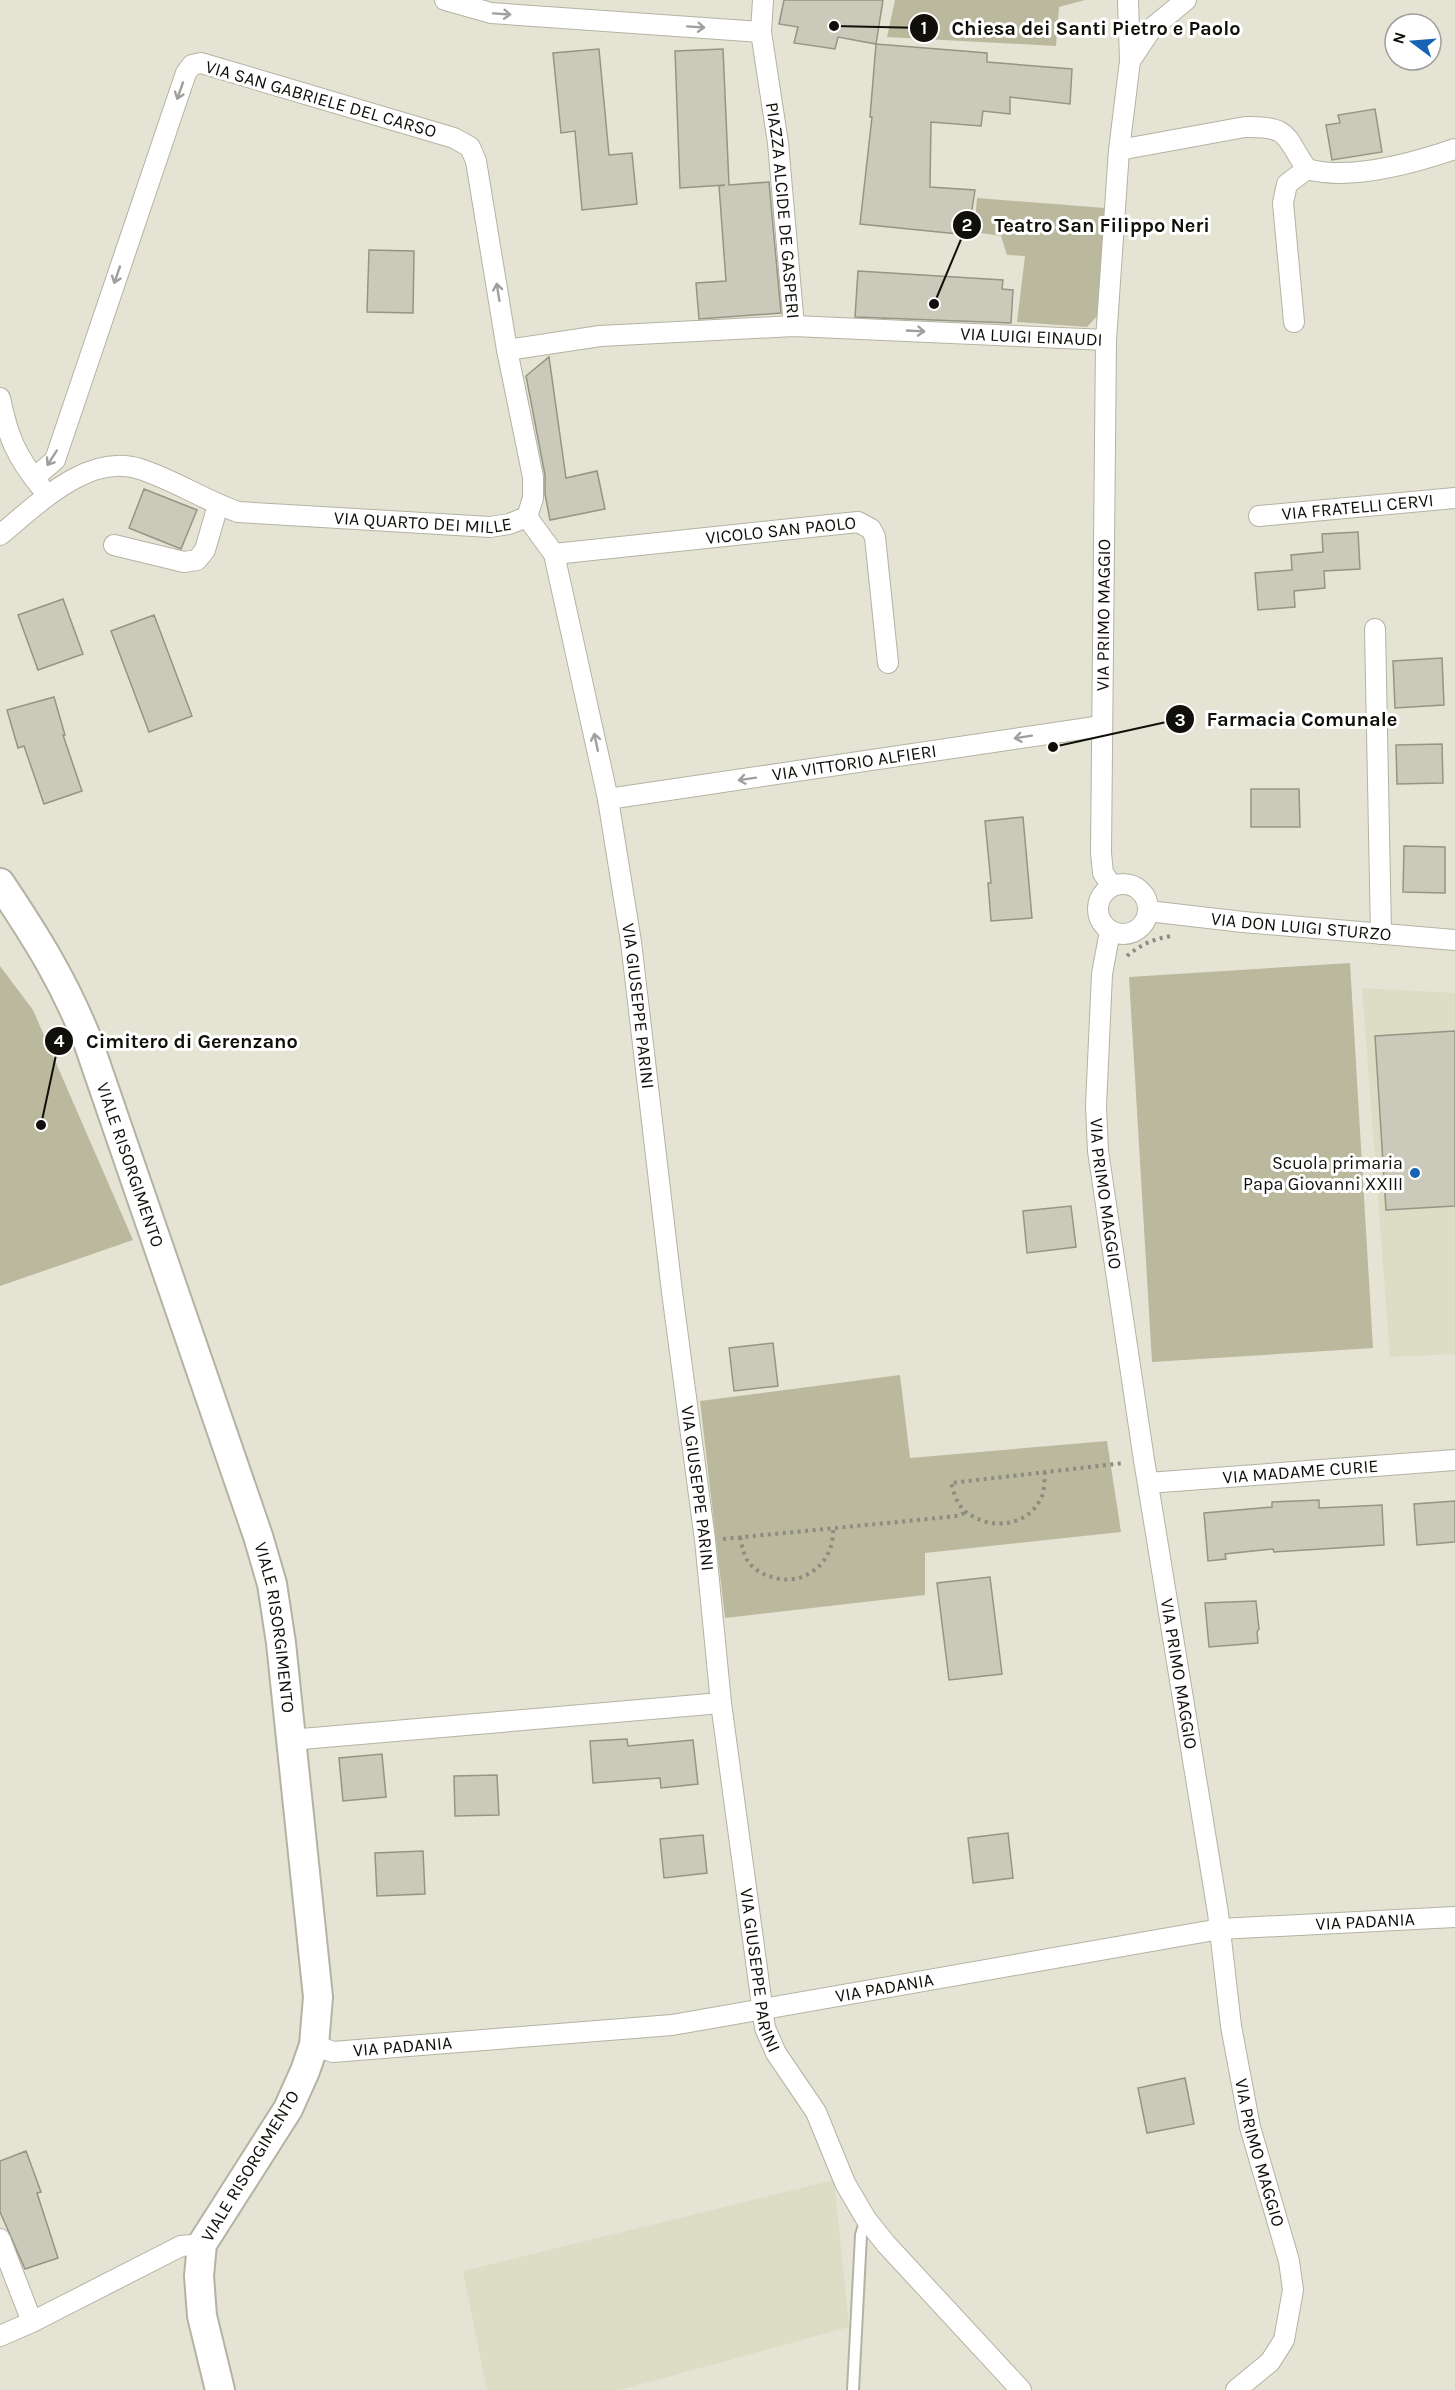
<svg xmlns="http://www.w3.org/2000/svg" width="1455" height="2390" font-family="Karla,sans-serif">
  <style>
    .built { fill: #dddcc4 }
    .green { fill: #bab89d }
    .building { fill: #cac9ba; stroke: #959485; stroke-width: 1.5 }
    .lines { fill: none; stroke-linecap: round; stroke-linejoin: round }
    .lane-casing { stroke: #b4b3a3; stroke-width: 14 }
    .street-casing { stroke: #b4b3a3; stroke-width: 22 }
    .secondary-casing { stroke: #b4b3a3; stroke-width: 32 }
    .path { stroke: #8d8c80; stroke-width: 4; stroke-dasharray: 3 4.5; stroke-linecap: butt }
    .lane { stroke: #fff; stroke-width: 10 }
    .street { stroke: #fff; stroke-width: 20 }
    .secondary { stroke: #fff; stroke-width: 28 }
    .oneway { stroke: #9f9f9d }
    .poi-dot { fill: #1664b3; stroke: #fff; stroke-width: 2 }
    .labels { text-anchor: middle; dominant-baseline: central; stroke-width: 6; stroke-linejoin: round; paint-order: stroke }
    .street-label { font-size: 18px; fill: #100f0a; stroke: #fff }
    .poi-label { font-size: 18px; fill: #100f0a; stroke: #fff; text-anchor: end }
    .leader { fill: none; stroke: #100f0a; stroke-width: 2 }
    .callout-dot { fill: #100f0a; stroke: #fff; stroke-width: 2 }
    .mark-label { font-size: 18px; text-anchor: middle; font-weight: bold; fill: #fff }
    .callout-label { font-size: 20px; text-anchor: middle; font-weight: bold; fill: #100f0a; stroke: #fff; stroke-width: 6; stroke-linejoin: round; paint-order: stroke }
  </style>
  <rect width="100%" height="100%" fill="#e5e4d4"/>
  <!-- built -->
  <path class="built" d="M1362,988l93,5v361l-65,3z
    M834,2180l15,147 -229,63h-133l-24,-119z"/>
  <!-- green -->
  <path class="green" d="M895,0h190l-26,7 -3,39 -169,-9z
    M977,198l128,10 -5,105 -13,14 -70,-5 8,-66 -18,-1 -6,-19 -27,-4z
    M1350,963l23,385 -221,14 -23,-385z
    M0,966l33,44 100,230 -133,46z
    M900,1375l10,83 197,-17 14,91 -196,21v42l-200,23 -25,-217z"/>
  <!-- building -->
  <path class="building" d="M784,0h99l-7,44 -38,-7 -3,12 -41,-6 4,-16 -19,-3z
    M876,44l111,9v9l85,7 -2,35 -60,-7v17l-27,-3 -2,15 -50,-4 -1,65 45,3 -7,45 -108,-11 12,-107h-2z
    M599,49l10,106 23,-2 5,51 -55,6 -7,-79 -14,2 -8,-80z
    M723,49l6,136 40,-3 12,131 -82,6 -3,-36 30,-2 -7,-95 6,-1 -45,3 -5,-137z
    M1375,109l7,43 -50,8 -6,-35 14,-2 -2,-8z
    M369,250l45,1 -1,62 -46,-1z
    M858,271l145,9 -1,9 11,1 -2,33 -156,-6z
    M549,357l17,121 31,-7 8,38 -55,11 -5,-26v-19l-19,-99z
    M144,489l53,21 -16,39 -52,-21z
    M1358,532l2,37 -36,2 1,17 -31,3 1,16 -37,3 -3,-37 37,-3 -1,-15 32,-3 -1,-18z
    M63,599l20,55 -45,16 -20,-55z
    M154,615l38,101 -43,16 -38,-101z
    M1442,658l2,47 -49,3 -2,-47z
    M54,697l11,38h-2l19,56 -38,13 -20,-58 -6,2 -11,-38z
    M1442,744l1,39 -46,1 -1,-39z
    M1251,789h48l1,38h-49z
    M1023,817l9,101 -41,3 -3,-38h3l-6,-62z
    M1404,846l41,1v46l-42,-1z
    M1455,1031v175l-69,4 -11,-174z
    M1071,1206l5,41 -49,6 -4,-42z
    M773,1343l5,43 -44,5 -5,-43z
    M1319,1500v8l63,-3 2,40 -110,7 -1,-3 -48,5 1,5 -18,2 -4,-48 68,-6v-5z
    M1455,1501v41l-38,3 -3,-41z
    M990,1577l12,97 -53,6 -12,-97z
    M1256,1601l3,28 -2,3 1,11 -49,4 -4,-44z
    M627,1739l1,7 65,-6 5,44 -37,4 -1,-10 -67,5 -3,-42z
    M382,1754l4,43 -43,4 -4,-43z
    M497,1775l2,40 -44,1 -1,-40z
    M1008,1833l5,45 -40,5 -5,-45z
    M703,1835l4,38 -43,5 -4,-39z
    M423,1851l2,43 -48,2 -2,-43z
    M1185,2078l9,46 -47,9 -9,-45z
    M26,2151l15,41 -4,1 21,65 -33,11 -25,-57v-51z"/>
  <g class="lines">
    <defs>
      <path id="lane" d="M853,2390l8,-155 5,-16"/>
      <g id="street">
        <path d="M445,0l46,13 270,19"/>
        <path id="s1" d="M763,0l-2,32 17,111 16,183"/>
        <path d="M1130,61l22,-33 34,-28"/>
        <path d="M1119,150l126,-23c47,-1 39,10 62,42 42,12 107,-6 148,-20"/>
        <path d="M1294,322l-11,-119 4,-19 20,-15"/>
        <path id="s2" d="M507,350l93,-14 194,-10 312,14"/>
        <path d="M0,398c8,39 16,58 41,89"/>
        <path id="s3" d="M1259,516l196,-18"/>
        <path id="s4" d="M527,517l27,37 54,245 23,143 41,350 33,248 16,163 44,325 11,25 40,59 29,71 21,36 20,25 135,146"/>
        <path id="s5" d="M0,535c37,-30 88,-83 140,-66 34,11 64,31 98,43l252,15 19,-3 18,-7 6,-19v-21l-26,-127 -31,-189 -6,-14 -16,-9 -253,-75 -9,2 -6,8 -131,387 -21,18"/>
        <path d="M114,545l70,17 13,-2 8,-10 13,-45"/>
        <path id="s6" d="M554,554l304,-32 13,7 4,8 13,126"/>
        <path d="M1375,629l6,305"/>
        <path id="s7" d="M608,799l494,-73"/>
        <circle cx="1123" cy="909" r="25"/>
        <path id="s8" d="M1112,886l-9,-13 -2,-20 5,-513 13,-190 11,-89 -2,-61"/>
        <path id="s9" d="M1148,911l95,11 212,18"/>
        <path id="s10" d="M1110,931l-8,43 -6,132 2,45 46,309 74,453 13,113 19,101 39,134 4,29 -9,50 -14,22 -34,28"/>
        <path id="s11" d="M1148,1483l307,-23"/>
        <path d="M290,1740l431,-37"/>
        <path id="s12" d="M314,2045l19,7 339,-27 548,-96 235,-12"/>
        <path d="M0,2239l32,83"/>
        <path d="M0,2336l32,-14 149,-76 21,-2"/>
      </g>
      <g id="secondary">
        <path id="s13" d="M0,883c36,54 64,98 88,159l170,494 14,48 9,59 37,354 -4,48 -9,26 -17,38 -86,135 -3,32 3,40 18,74"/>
      </g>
    </defs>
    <!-- lane casing -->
    <use href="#lane" class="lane-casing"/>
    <!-- street casing -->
    <use href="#street" class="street-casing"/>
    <!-- secondary casing -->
    <use href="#secondary" class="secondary-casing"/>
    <!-- path -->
    <path class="path" d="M1127,956c13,-11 26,-17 44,-20
      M1045,1472c-1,7 0,17 -3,24 -13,31 -51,35 -76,16 -9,-7 -12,-19 -15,-29l173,-20
      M740,1537c2,10 4,19 9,26 5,6 13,11 20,13 33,13 66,-12 64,-48
      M723,1539l235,-23 8,-4"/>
    <!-- lane -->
    <use href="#lane" class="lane"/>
    <!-- street -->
    <use href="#street" class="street"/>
    <!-- secondary -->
    <use href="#secondary" class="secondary"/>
  </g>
  <!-- one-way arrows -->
  <defs><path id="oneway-shaft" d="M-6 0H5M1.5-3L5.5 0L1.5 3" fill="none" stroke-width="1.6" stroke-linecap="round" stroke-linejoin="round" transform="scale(1.5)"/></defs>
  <g class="oneway">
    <use href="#oneway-shaft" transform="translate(502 14) rotate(4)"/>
    <use href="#oneway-shaft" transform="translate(696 27) rotate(4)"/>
    <use href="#oneway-shaft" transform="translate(180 91) rotate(109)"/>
    <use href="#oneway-shaft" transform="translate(117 275) rotate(109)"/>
    <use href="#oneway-shaft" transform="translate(498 292) rotate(-99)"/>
    <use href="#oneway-shaft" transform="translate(916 331) rotate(3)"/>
    <use href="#oneway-shaft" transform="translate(52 458) rotate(123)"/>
    <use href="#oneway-shaft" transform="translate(1023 737) rotate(171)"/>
    <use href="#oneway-shaft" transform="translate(596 742) rotate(-102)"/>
    <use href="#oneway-shaft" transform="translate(747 779) rotate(171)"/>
  </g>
  <!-- markers -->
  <circle class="poi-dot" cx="1415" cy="1173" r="6"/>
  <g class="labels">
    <!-- street labels -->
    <g class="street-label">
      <text transform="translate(321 99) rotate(16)">VIA SAN GABRIELE DEL CARSO</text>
      <text stroke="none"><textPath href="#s1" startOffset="212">PIAZZA ALCIDE DE GASPERI</textPath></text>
      <text stroke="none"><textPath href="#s2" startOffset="526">VIA LUIGI EINAUDI</textPath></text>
      <text stroke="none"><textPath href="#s3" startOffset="99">VIA FRATELLI CERVI</textPath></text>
      <text stroke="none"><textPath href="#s5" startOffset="454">VIA QUARTO DEI MILLE</textPath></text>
      <text stroke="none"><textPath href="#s6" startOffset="228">VICOLO SAN PAOLO</textPath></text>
      <text stroke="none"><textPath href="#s8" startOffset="274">VIA PRIMO MAGGIO</textPath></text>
      <text stroke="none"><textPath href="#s7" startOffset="249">VIA VITTORIO ALFIERI</textPath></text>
      <text stroke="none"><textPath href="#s9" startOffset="154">VIA DON LUIGI STURZO</textPath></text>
      <text stroke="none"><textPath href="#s4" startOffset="506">VIA GIUSEPPE PARINI</textPath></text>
      <text stroke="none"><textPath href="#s13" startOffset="312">VIALE RISORGIMENTO</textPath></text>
      <text stroke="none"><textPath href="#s10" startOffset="264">VIA PRIMO MAGGIO</textPath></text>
      <text stroke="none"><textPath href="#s11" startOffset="153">VIA MADAME CURIE</textPath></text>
      <text stroke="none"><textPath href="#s4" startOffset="992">VIA GIUSEPPE PARINI</textPath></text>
      <text stroke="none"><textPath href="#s13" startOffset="798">VIALE RISORGIMENTO</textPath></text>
      <text stroke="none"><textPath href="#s10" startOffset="750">VIA PRIMO MAGGIO</textPath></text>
      <text stroke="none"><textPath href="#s12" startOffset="1062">VIA PADANIA</textPath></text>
      <text stroke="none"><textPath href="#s4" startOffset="1478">VIA GIUSEPPE PARINI</textPath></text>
      <text stroke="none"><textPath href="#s12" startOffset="576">VIA PADANIA</textPath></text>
      <text stroke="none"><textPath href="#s12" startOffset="90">VIA PADANIA</textPath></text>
      <text stroke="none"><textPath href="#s10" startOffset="1236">VIA PRIMO MAGGIO</textPath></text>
      <text transform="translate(250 2166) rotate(-59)">VIALE RISORGIMENTO</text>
    </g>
    <!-- poi labels -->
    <g class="poi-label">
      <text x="1403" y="1163">Scuola primaria<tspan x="1403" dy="21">Papa Giovanni XXIII</tspan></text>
    </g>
  </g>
  <!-- callouts -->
  <path class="leader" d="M834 26L924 28M934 304L967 225M1053 747L1180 719M41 1125L59 1041"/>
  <g class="callout-dot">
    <circle cx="834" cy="26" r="6"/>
    <circle cx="934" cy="304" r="6"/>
    <circle cx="1053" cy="747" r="6"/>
    <circle cx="41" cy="1125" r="6"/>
    <circle cx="924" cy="28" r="15"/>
    <circle cx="967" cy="225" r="15"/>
    <circle cx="1180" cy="719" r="15"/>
    <circle cx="59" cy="1041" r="15"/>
  </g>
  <g class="mark-label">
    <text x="924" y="34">1</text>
    <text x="967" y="231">2</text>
    <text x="1180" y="726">3</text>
    <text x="59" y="1047">4</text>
  </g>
  <g class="callout-label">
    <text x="1096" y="35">Chiesa dei Santi Pietro e Paolo</text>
    <text x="1102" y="232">Teatro San Filippo Neri</text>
    <text x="1302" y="726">Farmacia Comunale</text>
    <text x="192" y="1048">Cimitero di Gerenzano</text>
  </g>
  <!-- north arrow -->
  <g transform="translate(1413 42) rotate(286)"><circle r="28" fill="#ffffff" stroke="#9f9f9d" stroke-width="1.5"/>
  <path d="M0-4.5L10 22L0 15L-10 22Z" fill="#1664b3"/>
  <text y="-9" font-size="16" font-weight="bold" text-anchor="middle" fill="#100f0a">N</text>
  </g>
</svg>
